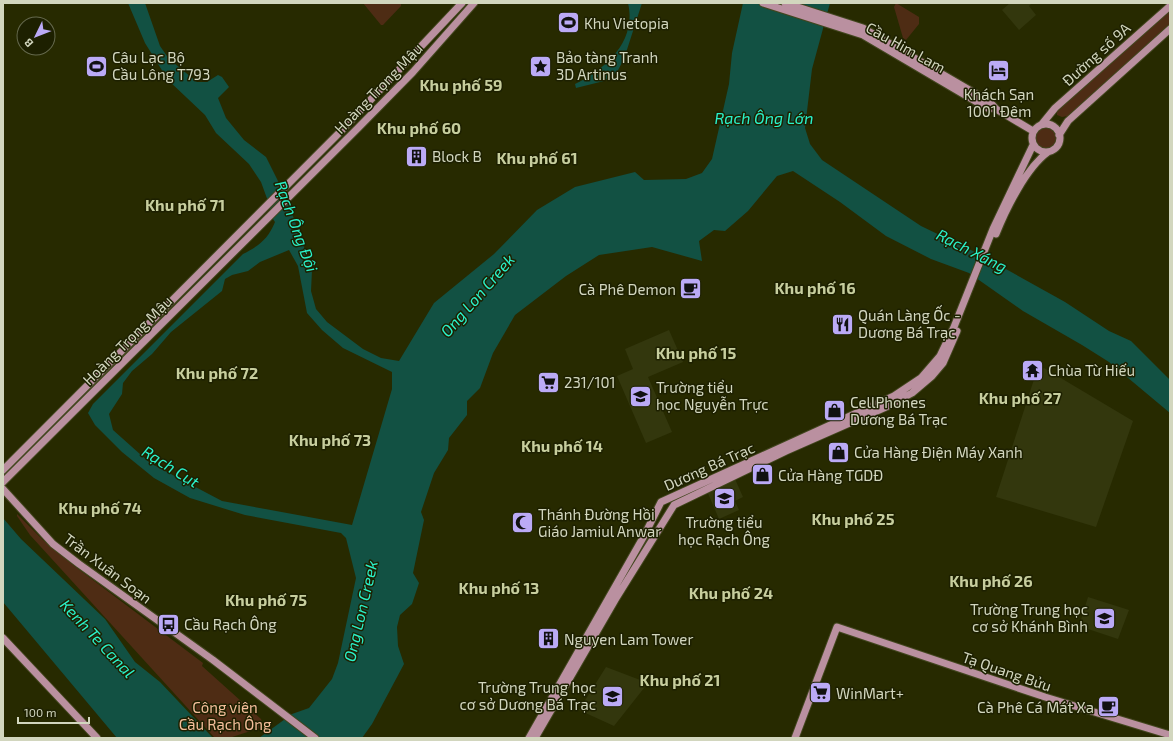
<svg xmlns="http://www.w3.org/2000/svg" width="1173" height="741" font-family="'Exo 2',sans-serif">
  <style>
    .built { fill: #33370d }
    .green { fill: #4e2c14 }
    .water { fill: #125143; fill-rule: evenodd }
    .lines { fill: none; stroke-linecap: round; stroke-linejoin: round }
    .major-casing { stroke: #42461e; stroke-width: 9 }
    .major { stroke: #ba90a0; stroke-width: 7 }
    .labels { text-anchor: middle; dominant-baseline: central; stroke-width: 3; stroke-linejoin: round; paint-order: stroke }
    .poi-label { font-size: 15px; fill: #d2d6be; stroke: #1d2000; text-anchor: start }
    .street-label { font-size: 15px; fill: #d2d6be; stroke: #1d2000 }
    .park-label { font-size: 15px; fill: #f4be9a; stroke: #1d2000 }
    .neighbourhood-label { font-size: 16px; font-weight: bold; fill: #c7ce9e; stroke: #1d2000 }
    .water-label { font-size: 16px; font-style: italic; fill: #2af2ca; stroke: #1d2000 }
  </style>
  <rect width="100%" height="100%" fill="#272a00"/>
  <!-- built -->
  <path class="built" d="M1010,3h20l1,1 -2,2 7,9 -17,15 -17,-20z
    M669,330l14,32 -35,15 24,55 -26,11 -29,-67 16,-7 -8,-20z
    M1044,368l89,53 -37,106 -100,-30 41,-127z
    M735,479l8,18 -8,4 4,9 -20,9 -12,-28z
    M1088,597l41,13 -11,29 -39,-13z
    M606,667l42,16 -34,43 -35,-16z"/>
  <!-- green -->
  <path class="green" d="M363,3h38v3l-18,19h-2z
    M896,3l23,14v7l-13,16 -3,-2 -9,-31z
    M1170,10v16l-102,90 -6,1 -5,-2v-6z
    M1034 138a11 11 0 1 1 22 0a11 11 0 1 1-22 0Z
    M17,514l26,26 34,28 126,95 -1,3 59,53 2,6 -3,3 -31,10 -15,-1 -184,-202 -13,-19z"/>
  <!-- water -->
  <path class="water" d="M128,3h17l15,43 9,13 28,23h10l11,-7 4,2 7,10 -11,11 8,20 18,22 22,17 21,42 25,71 -1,21 5,18 11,13 36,27 18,9 18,3 35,-58 60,-49 43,-44 38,-23 60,-15 9,8 42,-1 16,-6 10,-14 17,-75 3,-31 11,-50h87l-18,66 -7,59 5,16 12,16 99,66 56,27 88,49 44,29 22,10 39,39v33l-61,-51 -27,-17 -59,-34 -54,-38 -38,-14 -45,-23 -46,-34 -47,-31 -16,5 -29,35 -23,20 -11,-1 -15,11 3,20 -50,-14 -53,8 -33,21 -51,39 -22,38 -13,35 -13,13v14l-18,23 -1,12 -14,23 -13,39 3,8 -11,53 6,10 -7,21 -12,11 -3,12 1,19 6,18 -32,60 -10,14h-103l33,-24 17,-6 23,-29 6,-16 18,-85 -10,-40 -5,-5 -96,-18 -55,-17 -36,-20 -32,-26 -27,-27 -7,-12 5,-9 150,-150c16,-8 25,-15 32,-32l-4,-6 -2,-12 -8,-22 -12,-18 -33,-31 -11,-18 -37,-35 -23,-37zM289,250l9,16 9,47 15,17 21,18 49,24v17l-40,136 -130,-24 -72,-38 -37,-33 -4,-16 13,-20 1,-11 9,-12 20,-17 19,-22 51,-41 3,-12 7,-4 16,-4 12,-9z
    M628,3h14l-18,56 -7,13 -13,9 -28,7 -1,-4c31,-15 62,-43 53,-81z
    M3,518l18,21 84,80 30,43 25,20 53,56h-96l-114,-136z"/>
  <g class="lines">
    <defs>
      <path id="major" d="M763,3l100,32 124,73 9,1
        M785,3l78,25 127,74 6,7 37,22
        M1032 138a14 14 0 1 1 28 0a14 14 0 1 1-28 0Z
        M1042,124l13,-16 115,-102
        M1059,135l9,-14 102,-92
        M996,234c10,-25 30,-66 52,-82
        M3,470l341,-342 118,-125
        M3,482l355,-354 55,-56 61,-69
        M3,489l50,55 26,20 134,96 102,78
        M3,638l94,100
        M529,738l115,-202 17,-34 233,-106 27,-18 19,-22 14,-29 39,-98 40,-84
        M535,738l80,-138 59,-95 112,-54 100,-44 26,-14 20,-17 11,-13 14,-32
        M795,738l42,-111 208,70 125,38"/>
    </defs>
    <!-- major casing -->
    <use href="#major" class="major-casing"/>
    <!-- major -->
    <use href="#major" class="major"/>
  </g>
  <!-- icons -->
  <defs>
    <symbol id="stadium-square" viewBox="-11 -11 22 22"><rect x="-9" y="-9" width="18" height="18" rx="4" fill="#bbaaf6" stroke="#1d2000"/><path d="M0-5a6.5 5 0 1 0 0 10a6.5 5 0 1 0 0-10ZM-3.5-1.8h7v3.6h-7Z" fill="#111"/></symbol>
    <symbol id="sight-square" viewBox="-11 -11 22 22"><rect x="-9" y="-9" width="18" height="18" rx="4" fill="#bbaaf6" stroke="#1d2000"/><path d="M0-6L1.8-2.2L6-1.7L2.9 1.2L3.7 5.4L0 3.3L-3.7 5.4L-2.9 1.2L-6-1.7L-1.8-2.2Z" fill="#111"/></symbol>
    <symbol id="hotel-square" viewBox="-11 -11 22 22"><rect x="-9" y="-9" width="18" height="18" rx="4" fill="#bbaaf6" stroke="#1d2000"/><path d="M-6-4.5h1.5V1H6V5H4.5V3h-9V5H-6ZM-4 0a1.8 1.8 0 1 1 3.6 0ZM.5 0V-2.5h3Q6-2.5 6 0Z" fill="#111"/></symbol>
    <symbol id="building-square" viewBox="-11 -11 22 22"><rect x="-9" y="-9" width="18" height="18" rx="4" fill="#bbaaf6" stroke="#1d2000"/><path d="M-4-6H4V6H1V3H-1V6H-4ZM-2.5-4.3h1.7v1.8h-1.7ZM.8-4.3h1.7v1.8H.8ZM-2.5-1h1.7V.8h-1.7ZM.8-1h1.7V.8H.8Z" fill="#111"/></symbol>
    <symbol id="cafe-square" viewBox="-11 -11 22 22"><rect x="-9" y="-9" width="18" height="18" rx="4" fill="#bbaaf6" stroke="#1d2000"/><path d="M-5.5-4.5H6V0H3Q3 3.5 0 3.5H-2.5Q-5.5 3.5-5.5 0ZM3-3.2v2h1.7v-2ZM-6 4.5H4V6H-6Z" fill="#111"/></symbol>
    <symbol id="restaurant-square" viewBox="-11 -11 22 22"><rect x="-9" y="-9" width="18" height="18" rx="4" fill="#bbaaf6" stroke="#1d2000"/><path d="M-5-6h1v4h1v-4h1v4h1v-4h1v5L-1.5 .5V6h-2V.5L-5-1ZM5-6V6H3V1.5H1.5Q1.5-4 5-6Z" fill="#111"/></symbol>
    <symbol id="temple-square" viewBox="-11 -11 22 22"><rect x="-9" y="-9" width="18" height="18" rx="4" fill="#bbaaf6" stroke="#1d2000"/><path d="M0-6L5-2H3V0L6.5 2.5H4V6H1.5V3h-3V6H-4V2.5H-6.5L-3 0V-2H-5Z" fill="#111"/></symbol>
    <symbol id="supermarket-square" viewBox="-11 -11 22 22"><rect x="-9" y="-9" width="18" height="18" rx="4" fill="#bbaaf6" stroke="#1d2000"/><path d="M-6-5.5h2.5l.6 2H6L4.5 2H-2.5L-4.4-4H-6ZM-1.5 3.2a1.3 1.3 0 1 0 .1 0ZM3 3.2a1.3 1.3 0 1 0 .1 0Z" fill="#111"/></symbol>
    <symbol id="school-square" viewBox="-11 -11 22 22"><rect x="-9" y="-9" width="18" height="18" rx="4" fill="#bbaaf6" stroke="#1d2000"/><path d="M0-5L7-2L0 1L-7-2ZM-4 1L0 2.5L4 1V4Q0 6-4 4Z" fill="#111"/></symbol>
    <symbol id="shop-square" viewBox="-11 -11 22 22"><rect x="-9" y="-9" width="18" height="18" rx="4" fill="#bbaaf6" stroke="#1d2000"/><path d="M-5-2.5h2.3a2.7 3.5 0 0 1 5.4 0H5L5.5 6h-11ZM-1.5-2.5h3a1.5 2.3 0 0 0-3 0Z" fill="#111"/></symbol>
    <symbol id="mosque-square" viewBox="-11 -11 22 22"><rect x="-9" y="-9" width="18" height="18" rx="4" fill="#bbaaf6" stroke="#1d2000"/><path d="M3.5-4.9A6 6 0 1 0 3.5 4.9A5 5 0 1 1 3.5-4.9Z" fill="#111"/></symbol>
    <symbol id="bus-square" viewBox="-11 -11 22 22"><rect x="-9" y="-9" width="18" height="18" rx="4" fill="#bbaaf6" stroke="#1d2000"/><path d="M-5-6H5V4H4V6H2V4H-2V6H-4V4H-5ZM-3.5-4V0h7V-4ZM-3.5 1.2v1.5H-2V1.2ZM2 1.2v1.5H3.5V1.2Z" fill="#111"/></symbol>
  </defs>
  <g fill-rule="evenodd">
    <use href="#stadium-square" x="556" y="10" width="25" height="25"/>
    <use href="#stadium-square" x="84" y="54" width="25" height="25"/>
    <use href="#sight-square" x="528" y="54" width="25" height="25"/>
    <use href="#hotel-square" x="986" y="58" width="25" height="25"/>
    <use href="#building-square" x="404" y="144" width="25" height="25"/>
    <use href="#cafe-square" x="678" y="276" width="25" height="25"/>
    <use href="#restaurant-square" x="830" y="312" width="25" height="25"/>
    <use href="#temple-square" x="1020" y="358" width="25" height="25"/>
    <use href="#supermarket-square" x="536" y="370" width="25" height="25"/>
    <use href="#school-square" x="628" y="384" width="25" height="25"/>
    <use href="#shop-square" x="822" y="398" width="25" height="25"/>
    <use href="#shop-square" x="826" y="440" width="25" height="25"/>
    <use href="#shop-square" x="750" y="462" width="25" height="25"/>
    <use href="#school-square" x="712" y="486" width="25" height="25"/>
    <use href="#mosque-square" x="510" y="510" width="25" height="25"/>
    <use href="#school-square" x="1092" y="606" width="25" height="25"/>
    <use href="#bus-square" x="156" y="612" width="25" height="25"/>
    <use href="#building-square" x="536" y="626" width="25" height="25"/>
    <use href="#supermarket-square" x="808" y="680" width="25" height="25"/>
    <use href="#school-square" x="600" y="684" width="25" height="25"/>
    <use href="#cafe-square" x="1096" y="694" width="25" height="25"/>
  </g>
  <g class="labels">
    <!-- poi labels -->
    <g class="poi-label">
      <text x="584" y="23">Khu Vietopia</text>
      <text x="112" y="57">Câu Lạc Bộ<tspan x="112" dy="17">Cầu Lông T793</tspan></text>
      <text x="556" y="57">Bảo tàng Tranh<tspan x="556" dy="17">3D Artinus</tspan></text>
      <text x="999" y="94" text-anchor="middle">Khách Sạn<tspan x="999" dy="17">1001 Đêm</tspan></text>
      <text x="432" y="156">Block B</text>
      <text x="676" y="289" text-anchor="end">Cà Phê Demon</text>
      <text x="858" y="315">Quán Làng Ốc -<tspan x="858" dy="17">Dương Bá Trạc</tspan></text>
      <text x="1048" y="370">Chùa Từ Hiếu</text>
      <text x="564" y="382">231/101</text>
      <text x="656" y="387">Trường tiểu<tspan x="656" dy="17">học Nguyễn Trực</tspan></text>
      <text x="850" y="402">CellPhones<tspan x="850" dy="17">Dương Bá Trạc</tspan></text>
      <text x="854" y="452">Cửa Hàng Điện Máy Xanh</text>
      <text x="778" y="475">Cửa Hàng TGDĐ</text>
      <text x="538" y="514">Thánh Đường Hồi<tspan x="538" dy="17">Giáo Jamiul Anwar</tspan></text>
      <text x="724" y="522" text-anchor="middle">Trường tiểu<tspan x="724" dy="17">học Rạch Ông</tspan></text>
      <text x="1088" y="609" text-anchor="end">Trường Trung học<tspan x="1088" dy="17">cơ sở Khánh Bình</tspan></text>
      <text x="184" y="624">Cầu Rạch Ông</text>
      <text x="564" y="639">Nguyen Lam Tower</text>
      <text x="596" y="687" text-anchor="end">Trường Trung học<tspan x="596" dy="17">cơ sở Dương Bá Trạc</tspan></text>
      <text x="836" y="693">WinMart+</text>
      <text x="1094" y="707" text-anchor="end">Cà Phê Cá Mát Xa</text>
    </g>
    <!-- street labels -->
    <g class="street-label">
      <text transform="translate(906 47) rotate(29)">Cầu Him Lam</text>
      <text transform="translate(1096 54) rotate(-42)">Đường số 9A</text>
      <text transform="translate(378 88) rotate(-46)">Hoàng Trọng Mậu</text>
      <text transform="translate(127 340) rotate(-45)">Hoàng Trọng Mậu</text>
      <text transform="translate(709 466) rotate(-24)">Dương Bá Trạc</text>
      <text transform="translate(108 568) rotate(37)">Trần Xuân Soạn</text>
      <text transform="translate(1007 671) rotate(19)">Tạ Quang Bửu</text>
    </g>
    <!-- park labels -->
    <g class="park-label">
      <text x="225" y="707">Công viên<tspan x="225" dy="17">Cầu Rạch Ông</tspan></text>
    </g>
    <!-- neighbourhood labels -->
    <g class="neighbourhood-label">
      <text x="461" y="84">Khu phố 59</text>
      <text x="419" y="127">Khu phố 60</text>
      <text x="537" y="157">Khu phố 61</text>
      <text x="185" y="204">Khu phố 71</text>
      <text x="815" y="287">Khu phố 16</text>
      <text x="696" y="352">Khu phố 15</text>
      <text x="217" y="372">Khu phố 72</text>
      <text x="1020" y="397">Khu phố 27</text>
      <text x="330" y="439">Khu phố 73</text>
      <text x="562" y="445">Khu phố 14</text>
      <text x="100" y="507">Khu phố 74</text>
      <text x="853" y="518">Khu phố 25</text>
      <text x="991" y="580">Khu phố 26</text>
      <text x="499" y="587">Khu phố 13</text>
      <text x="731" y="592">Khu phố 24</text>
      <text x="266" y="599">Khu phố 75</text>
      <text x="680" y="679">Khu phố 21</text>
    </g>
    <!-- water labels -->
    <g class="water-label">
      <text x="764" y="117">Rạch Ông Lớn</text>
      <text transform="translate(297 226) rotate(70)">Rạch Ông Đội</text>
      <text transform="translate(972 250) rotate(27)">Rạch Xáng</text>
      <text transform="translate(477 295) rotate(-49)">Ong Lon Creek</text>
      <text transform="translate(171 466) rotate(32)">Rạch Cụt</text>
      <text transform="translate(360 611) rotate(-77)">Ong Lon Creek</text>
      <text transform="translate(98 638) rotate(47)">Kenh Te Canal</text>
    </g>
  </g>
  <!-- border -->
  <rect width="1173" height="741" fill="none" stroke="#d2d6be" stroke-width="8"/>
  <!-- north arrow -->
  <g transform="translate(36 36) rotate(227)"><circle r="19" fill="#1d2000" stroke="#65694c"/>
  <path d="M0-3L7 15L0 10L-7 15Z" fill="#bbaaf6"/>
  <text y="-6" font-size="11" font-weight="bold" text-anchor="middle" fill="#d2d6be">B</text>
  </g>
  <!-- scale -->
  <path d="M18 717v6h71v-6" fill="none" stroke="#d2d6be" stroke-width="2"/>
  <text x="24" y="717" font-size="12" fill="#d2d6be" stroke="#1d2000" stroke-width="3" paint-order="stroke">100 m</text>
</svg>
